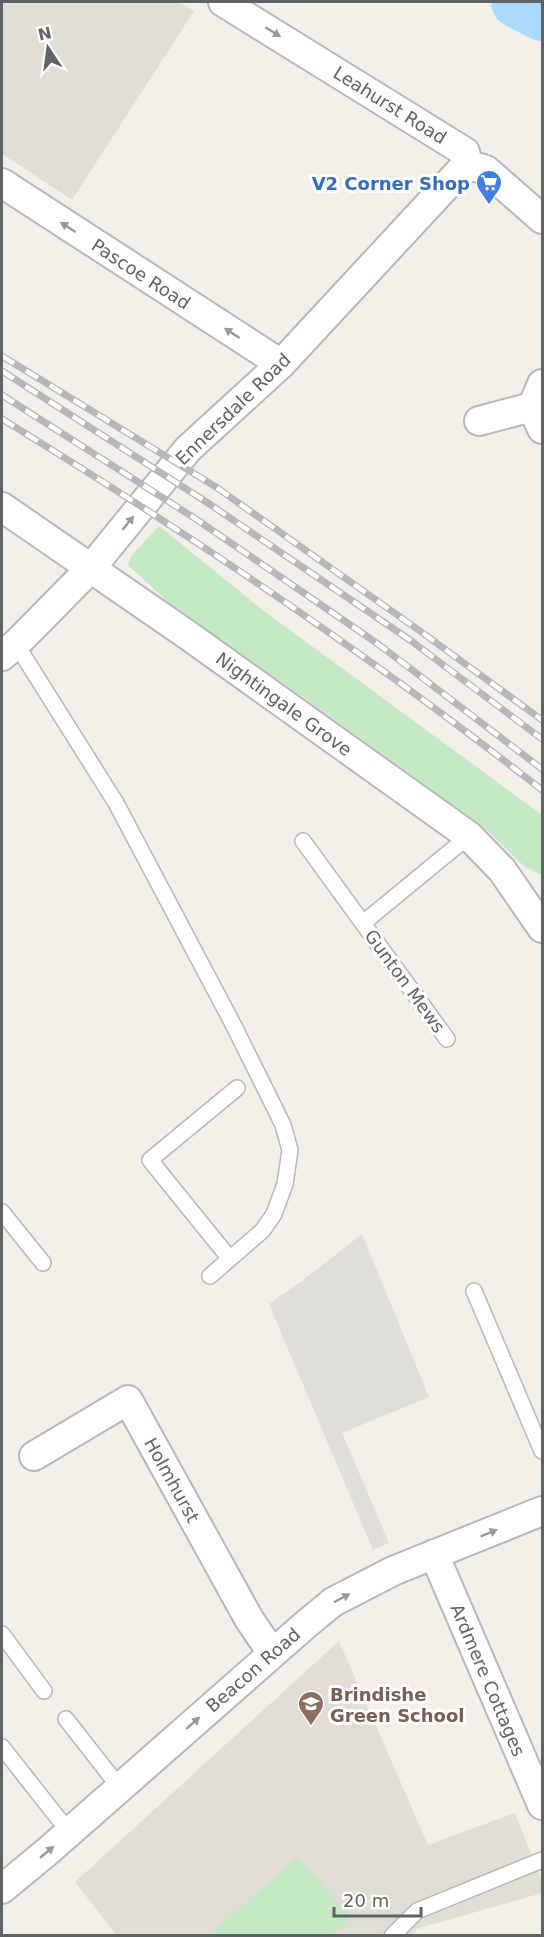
<svg xmlns="http://www.w3.org/2000/svg" width="544" height="1937" font-family="'DejaVu Sans',sans-serif">
  <style>
    .industrial { fill: #e0deda }
    .education { fill: #e1ded6 }
    .green { fill: #c5e8c5 }
    .lines { fill: none; stroke-linecap: round; stroke-linejoin: round }
    .river { stroke: #aadaff; stroke-width: 52 }
    .service-casing { stroke: #b5b8bc; stroke-width: 18 }
    .minor-casing { stroke: #b5b8bc; stroke-width: 32 }
    .service { stroke: #fff; stroke-width: 15 }
    .minor { stroke: #fff; stroke-width: 28 }
    .rail-casing { stroke: #b6b7b8; stroke-width: 7 }
    .rail { stroke: #fff; stroke-width: 4.5; stroke-dasharray: 14; stroke-linecap: butt }
    .oneway { fill: #979a9d }
    .labels { text-anchor: middle; dominant-baseline: central; stroke-width: 6; stroke-linejoin: round; paint-order: stroke }
    .street-label { font-size: 18px; fill: #5f6368; stroke: #fff }
    .shop-label { font-size: 18px; font-weight: bold; fill: #366cbe; stroke: #fff; text-anchor: end }
    .education-label { font-size: 18px; font-weight: bold; fill: #785e54; stroke: #fff; text-anchor: start }
  </style>
  <rect width="100%" height="100%" fill="#f1efe8"/>
  <!-- industrial -->
  <path class="industrial" d="M362,1234l67,163 -87,36 47,110 -16,7 -104,-246 33,-23z"/>
  <!-- education -->
  <path class="education" d="M2,2h176l16,9 -122,189 -70,-46z
    M339,1641l89,204 87,-32 27,69v11l-126,36 -1,6 -298,1 -42,-54z"/>
  <!-- green -->
  <path class="green" d="M504,2h38v20z
    M159,526l105,85 278,204v60l-17,-8 -37,-36 -179,-130 -130,-89 -51,-47 3,-9z
    M297,1857l54,60 -20,18h-121z"/>
  <g class="lines">
    <!-- river -->
    <path class="river" d="M517,2l25,13"/>
    <defs>
      <path id="service" d="M16,644l100,159 119,225 48,97 7,25 -5,34 -11,30 -11,16 -53,46
        M303,841l144,198
        M363,923l106,-87
        M2,1212l41,51
        M230,1259l-80,-99 87,-72
        M474,1291l68,160
        M2,1634l42,57
        M66,1719l54,69
        M2,1747l67,85
        M392,1936l25,-25 125,-51"/>
      <path id="minor" d="M223,2l242,150 4,15
        M2,183l279,181
        M542,384l-10,23 10,22
        M479,421l53,-14
        M2,507l187,129 280,200 33,34 40,58
        M2,656l14,-12 75,-76 97,-119 93,-85 180,-194c9,-4 16,-4 25,0l56,49
        M34,1456l94,-56 121,219 23,34
        M434,1554l108,251
        M2,1889l46,-38 256,-225 29,-24 60,-31 149,-60"/>
    </defs>
    <!-- service casing -->
    <use href="#service" class="service-casing"/>
    <!-- minor casing -->
    <use href="#minor" class="minor-casing"/>
    <!-- service -->
    <use href="#service" class="service"/>
    <!-- minor -->
    <use href="#minor" class="minor"/>
    <defs>
      <path id="rail" d="M2,356l214,131 204,144 122,89
        M2,371l203,130 205,139 132,99
        M2,395l194,124 182,125 164,125
        M2,419c186,114 368,236 540,371"/>
    </defs>
    <!-- rail casing -->
    <use href="#rail" class="rail-casing"/>
    <!-- rail -->
    <use href="#rail" class="rail"/>
  </g>
  <!-- one-way arrows -->
  <defs><path id="oneway-solid" d="M-6-.8H1V-3.2L6.5 0L1 3.2V.8H-6Z" transform="scale(1.5)"/></defs>
  <g class="oneway">
    <use href="#oneway-solid" transform="translate(273 32) rotate(32)"/>
    <use href="#oneway-solid" transform="translate(68 227) rotate(-147)"/>
    <use href="#oneway-solid" transform="translate(232 333) rotate(-147)"/>
    <use href="#oneway-solid" transform="translate(128 523) rotate(-51)"/>
    <use href="#oneway-solid" transform="translate(489 1533) rotate(-22)"/>
    <use href="#oneway-solid" transform="translate(342 1598) rotate(-28)"/>
    <use href="#oneway-solid" transform="translate(193 1723) rotate(-41)"/>
    <use href="#oneway-solid" transform="translate(47 1852) rotate(-40)"/>
  </g>
  <!-- icons -->
  <defs>
    <symbol id="supermarket-pin" viewBox="-11 -11 22 30"><path d="M0 17L-7.5 6A9.5 9.5 0 1 1 7.5 6Z" fill="#3f7fe0" stroke="#fff"/><path d="M-6-5.5h2.5l.6 2H6L4.5 2H-2.5L-4.4-4H-6ZM-1.5 3.2a1.3 1.3 0 1 0 .1 0ZM3 3.2a1.3 1.3 0 1 0 .1 0Z" fill="#fff"/></symbol>
    <symbol id="school-pin" viewBox="-11 -11 22 30"><path d="M0 17L-7.5 6A9.5 9.5 0 1 1 7.5 6Z" fill="#8d6e63" stroke="#fff"/><path d="M0-5L7-2L0 1L-7-2ZM-4 1L0 2.5L4 1V4Q0 6-4 4Z" fill="#fff"/></symbol>
  </defs>
  <g fill-rule="evenodd">
    <use href="#supermarket-pin" x="474" y="168" width="30" height="40"/>
    <use href="#school-pin" x="296" y="1689" width="30" height="40"/>
  </g>
  <g class="labels">
    <!-- street labels -->
    <g class="street-label">
      <text transform="translate(390 105) rotate(32)">Leahurst Road</text>
      <text transform="translate(141 274) rotate(33)">Pascoe Road</text>
      <text transform="translate(233 409) rotate(-44)">Ennersdale Road</text>
      <text transform="translate(284 704) rotate(36)">Nightingale Grove</text>
      <text transform="translate(405 981) rotate(54)">Gunton Mews</text>
      <text transform="translate(172 1480) rotate(61)">Holmhurst</text>
      <text transform="translate(253 1670) rotate(-41)">Beacon Road</text>
      <text transform="translate(488 1680) rotate(67)">Ardmere Cottages</text>
    </g>
    <!-- shop labels -->
    <g class="shop-label">
      <text x="470" y="183">V2 Corner Shop</text>
    </g>
    <!-- education labels -->
    <g class="education-label">
      <text x="330" y="1694">Brindishe<tspan x="330" dy="21">Green School</tspan></text>
    </g>
  </g>
  <!-- border -->
  <rect width="544" height="1937" fill="none" stroke="#5f6368" stroke-width="6"/>
  <!-- north arrow -->
  <g transform="translate(48 48) rotate(347)" stroke="#ffffff" stroke-width="4.5" paint-order="stroke">
  <path d="M0-4.5L10 22L0 15L-10 22Z" fill="#5f6368"/>
  <text y="-9" font-size="16" font-weight="bold" text-anchor="middle" fill="#5f6368">N</text>
  </g>
  <!-- scale -->
  <path d="M334 1907v9h87v-9" fill="none" stroke="#5f6368" stroke-width="3"/>
  <text x="343" y="1907" font-size="18" fill="#5f6368" stroke="#ffffff" stroke-width="4.5" paint-order="stroke">20 m</text>
</svg>
